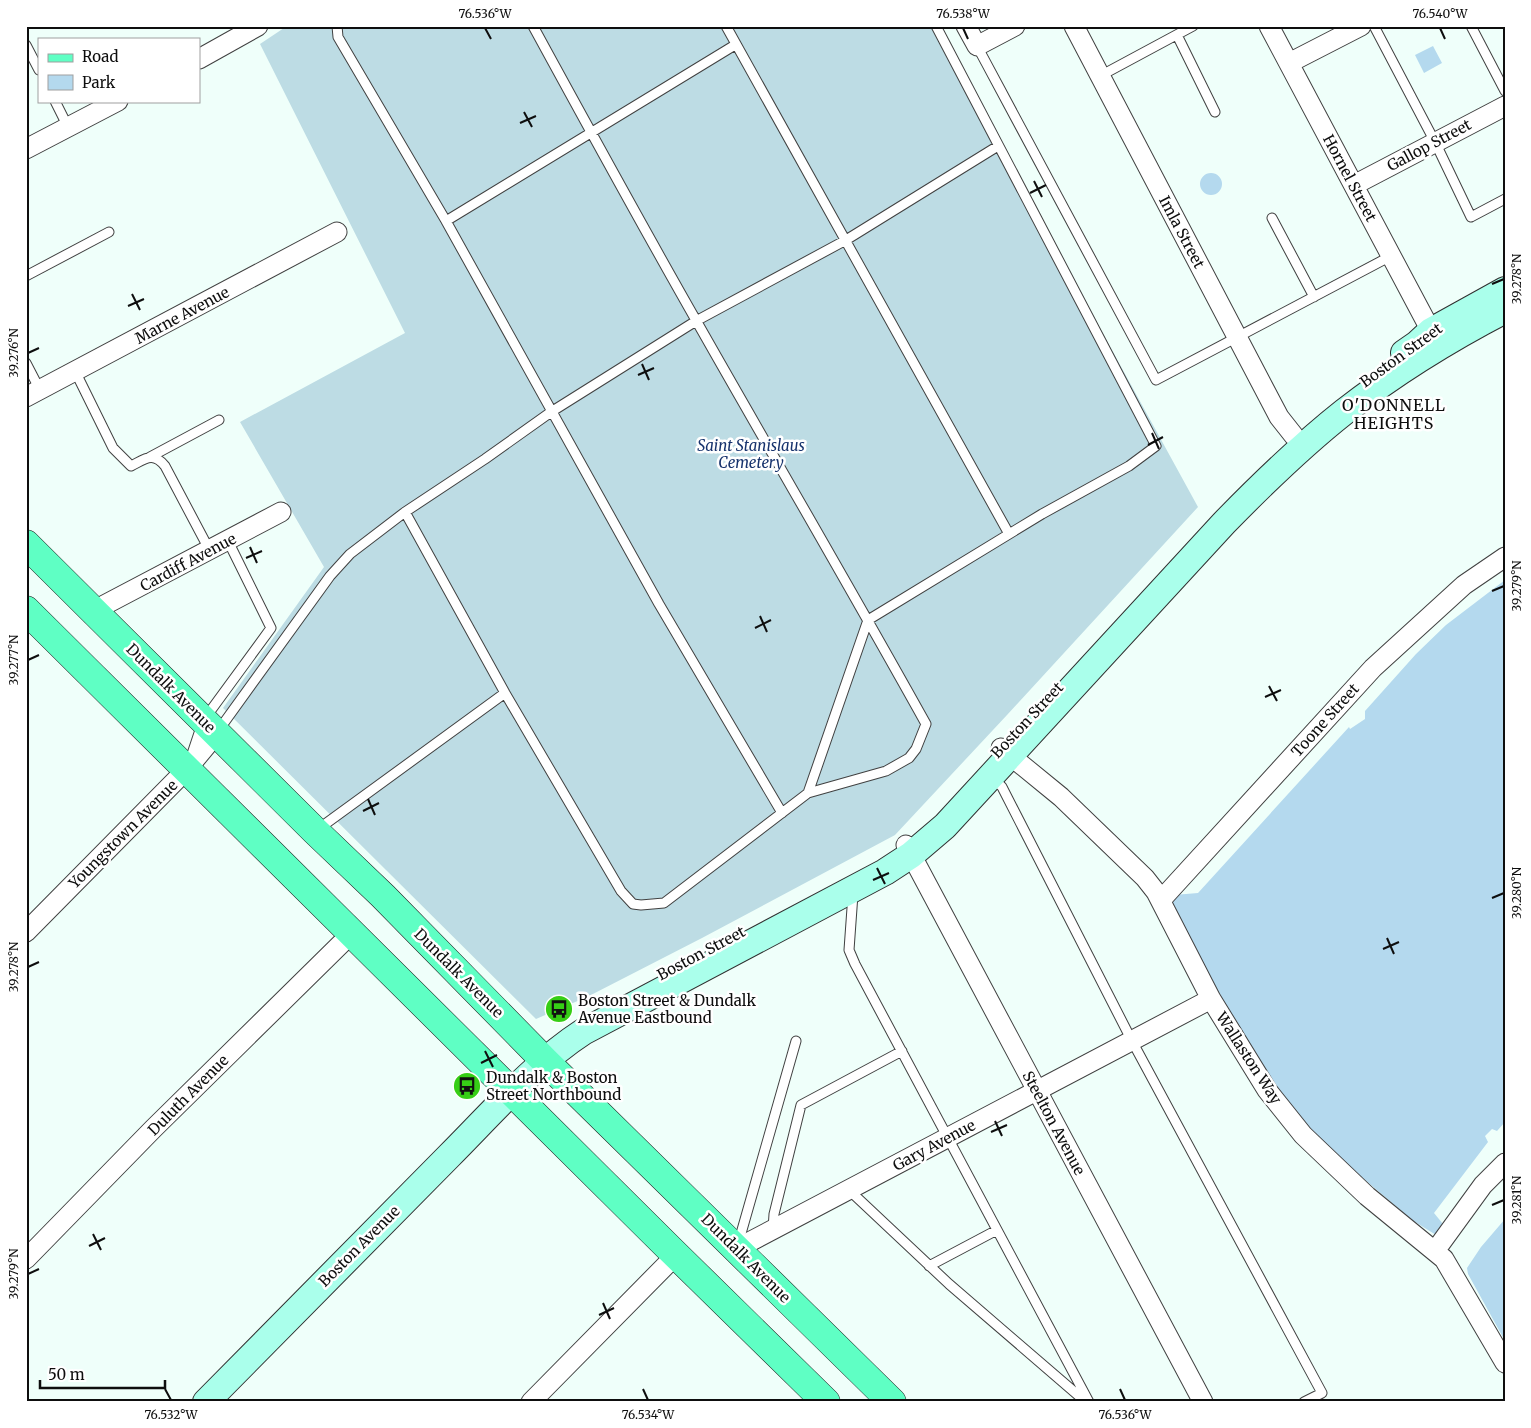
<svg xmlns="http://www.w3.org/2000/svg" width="1531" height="1428" font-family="Merriweather,serif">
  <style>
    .green { fill: #b4d9ee }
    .cemetery { fill: #bddce4 }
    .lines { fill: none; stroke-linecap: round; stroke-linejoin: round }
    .lane-casing { stroke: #414141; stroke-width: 11 }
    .street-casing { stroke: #414141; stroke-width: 21 }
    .secondary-casing { stroke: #303030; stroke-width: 28 }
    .primary-casing { stroke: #1f1f1f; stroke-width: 29 }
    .lane { stroke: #fff; stroke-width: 9 }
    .street { stroke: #fff; stroke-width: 19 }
    .secondary { stroke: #aaffeb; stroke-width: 26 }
    .primary { stroke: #5fffc4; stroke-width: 28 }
    .ticks { fill: none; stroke: #0e0e0e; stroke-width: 2 }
    .labels { text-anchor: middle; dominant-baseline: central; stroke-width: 5; stroke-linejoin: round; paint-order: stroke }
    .street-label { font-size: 15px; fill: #0e0e0e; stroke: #fff }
    .park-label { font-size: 15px; font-style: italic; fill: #17336d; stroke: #fff }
    .poi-label { font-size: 15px; fill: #0e0e0e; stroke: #fff; text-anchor: start }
    .neighbourhood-label { font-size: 16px; letter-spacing: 1px; fill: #0e0e0e; stroke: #fff }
    .neatline { fill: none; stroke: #0e0e0e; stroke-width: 2 }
    .ticks-label { font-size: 12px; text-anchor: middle; fill: #0e0e0e }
  </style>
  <rect width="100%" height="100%" fill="#effffa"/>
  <!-- green -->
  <path class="green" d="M1433,46l9,17 -18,10 -9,-18z
    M1200 184a11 11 0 1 1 22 0a11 11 0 1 1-22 0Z
    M1505,580v542l-8,9 -5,-2 -7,7 3,6 -54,71 9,11 -2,6 -5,5 -24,-15 -88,-75 -22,-24 -58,-79 -22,-44 -52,-93 4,-10 24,-2 151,-166 1,2 15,-10v-8l51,-57 30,-29z
    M1505,1219v122l-37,-67 -1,-6 14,-21z"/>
  <!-- cemetery -->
  <path class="cemetery" d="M287,26h652l22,49 237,432 -191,208 -112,120 -193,103 -113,58 -53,23 -313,-311 101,-141 -84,-145 165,-89 -145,-289z"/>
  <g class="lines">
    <defs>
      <path id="lane" d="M337,26l1,11 108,184
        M726,26l283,508
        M1374,26l61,116 36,75 34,-18
        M1471,26l34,65
        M1177,35l38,77
        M26,45l13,25
        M735,45l-289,176 213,383 123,209
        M977,46l179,334 235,-124
        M1100,76l93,-50
        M55,101l13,26
        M1272,218l42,79
        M26,276l83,-44
        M26,363l14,27
        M75,371l38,77 18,18c14,-7 22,-15 34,0l45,85
        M150,457l69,-37
        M405,512l100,181 116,198 12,13 8,1 23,-2 144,-110 78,-22 23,-13 7,-9 10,-25c-75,-135 -153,-268 -229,-402 -56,-98 -110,-197 -164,-296
        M218,731l112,-155 20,-22 55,-42 80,-53 66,-47 145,-91 150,-81 152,-94
        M192,754l11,-33 68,-93 -43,-87
        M993,778l9,9 130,254 190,352 -18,9
        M808,793l60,-173 174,-106 87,-48 27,-20 -220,-420
        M317,830l188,-137
        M853,894l-4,56 6,14 234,438
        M849,1190l100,94 137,118
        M773,1230l1,-16 27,-109 101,-54
        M738,1244l58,-203
        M929,1266l68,-36"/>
      <path id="street" d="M966,26l11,20 38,-20
        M1074,26l205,391 15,19
        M1269,26l162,305
        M199,59l59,-33
        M1289,63l72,-37
        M26,149l92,-48
        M1354,185l151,-79
        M26,397l311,-165
        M93,611l188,-99
        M1001,748l60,49 84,81 11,14 55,107 56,91 36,45 64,61 77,63 61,104
        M906,845l297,557
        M1161,900l212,-232 91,-83 41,-28
        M26,932l161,-163 30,-36
        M736,1249l475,-250
        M1435,1251l48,-66 22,-22
        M26,1259l127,-130 199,-196
        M531,1402l145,-147"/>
      <path id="secondary" d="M1404,353l13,-9 14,-13 74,-41
        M206,1402c81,-83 162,-165 243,-246 41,-41 86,-93 134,-124l302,-160 26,-17 34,-29 279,-303c38,-39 77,-77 120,-111 50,-39 105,-73 161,-102"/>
      <path id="primary" d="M26,544l289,287 68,65 162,165 347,341
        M26,610l646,641 154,151"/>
    </defs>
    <!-- lane casing -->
    <use href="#lane" class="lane-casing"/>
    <!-- street casing -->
    <use href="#street" class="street-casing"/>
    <!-- secondary casing -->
    <use href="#secondary" class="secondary-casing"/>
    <!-- primary casing -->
    <use href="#primary" class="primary-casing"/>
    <!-- lane -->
    <use href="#lane" class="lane"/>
    <!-- street -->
    <use href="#street" class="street"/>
    <!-- secondary -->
    <use href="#secondary" class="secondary"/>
    <!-- primary -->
    <use href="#primary" class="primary"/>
  </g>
  <!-- ticks -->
  <path class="ticks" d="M485,28l6,11M963,28l5,11M1440,28l5,11M524,112l8,15M520,123l16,-7M1034,181l8,16M1030,193l16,-8M1492,284l12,-5M132,294l8,16M128,306l16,-7M28,353l11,-5M642,364l7,16M638,375l16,-7M1152,433l7,16M1148,445l15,-8M250,547l7,16M246,558l16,-7M1492,591l12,-5M760,616l7,16M755,628l16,-8M28,660l11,-5M1269,686l8,15M1265,697l16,-7M368,799l7,16M363,811l16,-8M877,868l8,16M873,880l16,-7M1492,898l12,-5M1387,938l7,16M1383,949l16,-7M28,967l11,-5M485,1051l8,16M481,1063l16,-8M995,1121l7,15M991,1132l16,-7M1492,1205l12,-5M93,1234l8,16M89,1246l16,-8M28,1274l11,-5M603,1303l7,16M599,1315l15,-7M165,1389l6,11M643,1389l5,11M1120,1389l5,11"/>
  <!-- icons -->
  <defs>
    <symbol id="bus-disc" viewBox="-11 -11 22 22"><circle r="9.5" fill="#36ce16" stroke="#fff"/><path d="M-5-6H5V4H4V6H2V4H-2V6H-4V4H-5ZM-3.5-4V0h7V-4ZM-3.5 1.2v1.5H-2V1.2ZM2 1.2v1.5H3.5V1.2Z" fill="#111"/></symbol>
  </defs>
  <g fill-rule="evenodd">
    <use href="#bus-disc" x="543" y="993" width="32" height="32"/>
    <use href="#bus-disc" x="451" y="1070" width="32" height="32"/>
  </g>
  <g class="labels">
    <!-- street labels -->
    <g class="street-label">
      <text transform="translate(1429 145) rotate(-28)">Gallop Street</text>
      <text transform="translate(1350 178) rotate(62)">Hornel Street</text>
      <text transform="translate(1182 232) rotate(62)">Imla Street</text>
      <text transform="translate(182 315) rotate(-28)">Marne Avenue</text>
      <text transform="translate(1401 355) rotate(-36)">Boston Street</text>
      <text transform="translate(188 562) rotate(-28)">Cardiff Avenue</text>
      <text transform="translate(171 688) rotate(45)">Dundalk Avenue</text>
      <text transform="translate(1027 720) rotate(-47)">Boston Street</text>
      <text transform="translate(1325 720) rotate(-48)">Toone Street</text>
      <text transform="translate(123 834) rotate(-45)">Youngstown Avenue</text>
      <text transform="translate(701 953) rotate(-28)">Boston Street</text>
      <text transform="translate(459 973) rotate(45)">Dundalk Avenue</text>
      <text transform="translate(1249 1058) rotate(57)">Wallaston Way</text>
      <text transform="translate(188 1095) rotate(-45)">Duluth Avenue</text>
      <text transform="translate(1054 1123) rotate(62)">Steelton Avenue</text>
      <text transform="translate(934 1145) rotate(-28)">Gary Avenue</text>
      <text transform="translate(359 1246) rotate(-45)">Boston Avenue</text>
      <text transform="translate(746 1258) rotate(45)">Dundalk Avenue</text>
    </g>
    <!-- park labels -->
    <g class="park-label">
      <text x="751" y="445">Saint Stanislaus<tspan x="751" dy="17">Cemetery</tspan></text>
    </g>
    <!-- poi labels -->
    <g class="poi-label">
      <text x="578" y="1000">Boston Street &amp; Dundalk<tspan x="578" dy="17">Avenue Eastbound</tspan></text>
      <text x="486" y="1077">Dundalk &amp; Boston<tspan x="486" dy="17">Street Northbound</tspan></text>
    </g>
    <!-- neighbourhood labels -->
    <g class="neighbourhood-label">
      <text x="1394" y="405">O'DONNELL<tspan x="1394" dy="18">HEIGHTS</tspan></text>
    </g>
  </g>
  <!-- border -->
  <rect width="1531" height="1428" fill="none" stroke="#ffffff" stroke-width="55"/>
  <!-- legend -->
  <rect x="38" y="38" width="162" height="65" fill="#ffffff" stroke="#9f9f9f"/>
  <rect x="48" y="54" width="25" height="8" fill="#5fffc4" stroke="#9f9f9f"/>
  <text x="82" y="62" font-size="15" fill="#0e0e0e">Road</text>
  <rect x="48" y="75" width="25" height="15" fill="#b4d9ee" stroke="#9f9f9f"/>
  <text x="82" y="88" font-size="15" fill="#0e0e0e">Park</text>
  <!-- scale -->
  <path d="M40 1380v8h125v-8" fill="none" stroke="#0e0e0e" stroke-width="2.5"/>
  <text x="48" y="1380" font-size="15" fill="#0e0e0e" stroke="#ffffff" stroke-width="4" paint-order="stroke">50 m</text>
  <rect x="28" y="28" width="1476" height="1372" class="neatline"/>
  <g class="ticks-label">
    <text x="485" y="18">76.536°W</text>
    <text x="963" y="18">76.538°W</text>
    <text x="1440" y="18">76.540°W</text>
    <text transform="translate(1517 279) rotate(-90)" y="4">39.278°N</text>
    <text transform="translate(14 353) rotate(-90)" y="4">39.276°N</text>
    <text transform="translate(1517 586) rotate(-90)" y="4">39.279°N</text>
    <text transform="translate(14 660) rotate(-90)" y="4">39.277°N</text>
    <text transform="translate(1517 893) rotate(-90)" y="4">39.280°N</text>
    <text transform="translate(14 967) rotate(-90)" y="4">39.278°N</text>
    <text transform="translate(1517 1200) rotate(-90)" y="4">39.281°N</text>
    <text transform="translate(14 1274) rotate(-90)" y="4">39.279°N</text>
    <text x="171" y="1419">76.532°W</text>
    <text x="648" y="1419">76.534°W</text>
    <text x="1125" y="1419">76.536°W</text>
  </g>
</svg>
